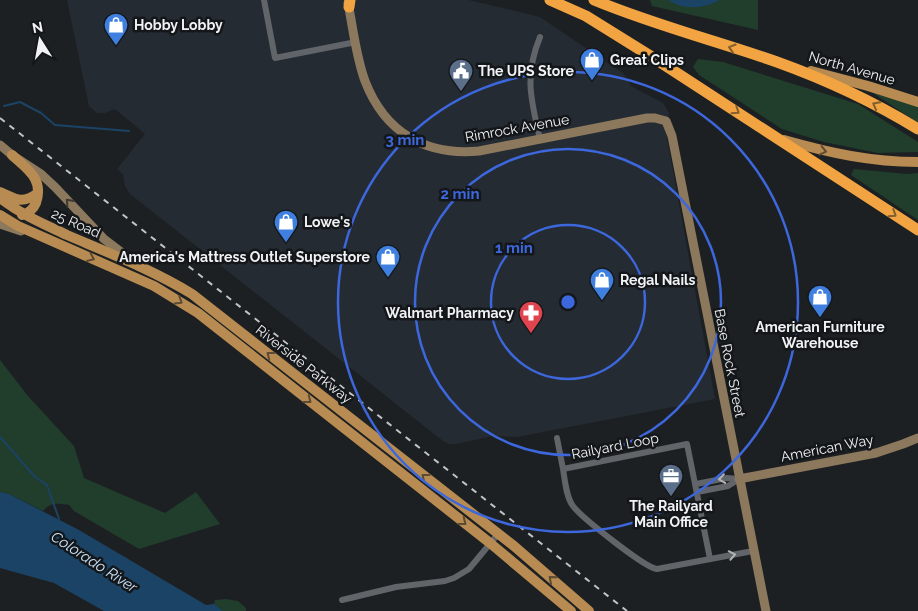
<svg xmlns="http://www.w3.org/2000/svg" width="918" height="611" font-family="Raleway,sans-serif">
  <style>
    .built { fill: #242b33 }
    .green { fill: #213d2b }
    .water { fill: #1b4366 }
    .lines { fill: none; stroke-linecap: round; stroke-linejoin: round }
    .stream { stroke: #1b4366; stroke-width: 2 }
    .street { stroke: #616569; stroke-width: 6 }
    .secondary { stroke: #8c785d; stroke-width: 9 }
    .primary { stroke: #b78b51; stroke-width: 10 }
    .highway { stroke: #f1a441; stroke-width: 11 }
    .rail { stroke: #c1c3c5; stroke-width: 2; stroke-dasharray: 6 6; stroke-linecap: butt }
    .oneway { stroke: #825e2e }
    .oneway2 { stroke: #5d4b33 }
    .oneway3 { stroke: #3e3931 }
    .oneway4 { stroke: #b0b3b5 }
    .ring { fill: none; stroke: #3d67dc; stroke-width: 2.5 }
    .labels { text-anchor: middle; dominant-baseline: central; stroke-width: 5; stroke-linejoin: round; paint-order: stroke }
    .poi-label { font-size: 14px; font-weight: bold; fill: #f0f2f4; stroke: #14171a; text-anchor: start }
    .street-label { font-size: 14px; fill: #f0f2f4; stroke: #14171a }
    .water-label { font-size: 15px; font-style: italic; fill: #c9e2fa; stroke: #14171a }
    .centre { fill: #3d67dc; stroke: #14171a; stroke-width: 2.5 }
    .ring-label { font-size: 15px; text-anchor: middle; font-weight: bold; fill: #3d67dc; stroke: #14171a; stroke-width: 5; stroke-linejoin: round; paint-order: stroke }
  </style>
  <rect width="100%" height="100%" fill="#1d2023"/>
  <!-- built -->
  <path class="built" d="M67,0h402l71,17 84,57 7,12 32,17 6,10 -3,20 49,266 -198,38 -24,-1 -37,8h-7l-6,-3 -313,-247 -5,-8 -2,-12 -6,-5 28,-35 -30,-25 -10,4h-8l-8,-7z"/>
  <!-- green -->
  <path class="green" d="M650,0h108v30l-106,-24z
    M698,59l25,3 135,42 60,38v10l-40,1 -54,-11 -42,-13 -83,-54 -6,-8z
    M873,93l45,13v17z
    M854,169l53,5 11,-1v47l-67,-45z
    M0,360l28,36 46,50 10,32 81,35 31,-21 24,32 -81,25 -65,-38 -5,-6c-10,-2 -19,-3 -26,6l-34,-17 -9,-2z
    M226,599l12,2 8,7v3h-23l-9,-7 1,-4z"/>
  <!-- water -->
  <path class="water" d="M669,0h51c-15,8 -37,11 -51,0z
    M0,492l9,2 70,36 127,75 8,-1 9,7h-119l-50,-28 -54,-15z"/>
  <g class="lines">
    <!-- stream -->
    <path class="stream" d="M4,106l16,-4 21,11 14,12 74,6
      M0,437l35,40 12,8 12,34"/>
    <!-- street -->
    <path class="street" d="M264,0l11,58 81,-16
      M540,37c-16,39 -9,63 0,102
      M557,438l6,31
      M696,484l31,-6 12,1 -11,7 -31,6
      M710,559l-23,-115 -124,25c2,11 3,28 10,37 8,11 72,62 84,63l96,-18
      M342,600l54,-13 49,-6 9,-3 15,-9 29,-35"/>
    <!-- secondary -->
    <path class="secondary" d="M348,3c5,25 8,54 17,78 20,52 61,75 114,70l168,-33h8l11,3 6,15 94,475
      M0,145l12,10 29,19 14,13 49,52 29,22
      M0,224l21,7
      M739,479l137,-26 27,-9 15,-6"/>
    <!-- primary -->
    <path class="primary" d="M811,71l57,15 50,16
      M784,140c46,13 87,22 134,22
      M12,155c16,15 32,24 24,48 -3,7 -7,10 -14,12
      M0,192c16,7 21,13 38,1
      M0,198c20,16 44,26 67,37 42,18 86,35 125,59l322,252 75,65
      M0,215l18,11 136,60 44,27 292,230 81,68"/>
    <!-- highway -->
    <path class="highway" d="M550,0l36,16 74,46 258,168
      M594,0c60,25 123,41 183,62 50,18 97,40 141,67
      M349,7l1,-7"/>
    <!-- rail -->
    <path class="rail" d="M0,118l627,493"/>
  </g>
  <!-- one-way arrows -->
  <defs><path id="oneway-chevron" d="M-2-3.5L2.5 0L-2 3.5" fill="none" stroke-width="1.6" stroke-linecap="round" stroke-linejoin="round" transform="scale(1.25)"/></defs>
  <g class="oneway">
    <use href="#oneway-chevron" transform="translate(732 48) rotate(-163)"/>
    <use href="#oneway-chevron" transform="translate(876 105) rotate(-152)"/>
    <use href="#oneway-chevron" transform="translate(736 111) rotate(33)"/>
    <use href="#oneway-chevron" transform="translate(893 214) rotate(33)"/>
  </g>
  <g class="oneway2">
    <use href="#oneway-chevron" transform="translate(823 151) rotate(13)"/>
    <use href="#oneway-chevron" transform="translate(91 258) rotate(24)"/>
    <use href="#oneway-chevron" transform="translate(179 301) rotate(32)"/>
    <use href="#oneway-chevron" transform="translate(270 355) rotate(-142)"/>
    <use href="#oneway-chevron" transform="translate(308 400) rotate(38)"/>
    <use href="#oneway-chevron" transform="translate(425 477) rotate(-142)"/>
    <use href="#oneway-chevron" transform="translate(463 522) rotate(38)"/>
    <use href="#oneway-chevron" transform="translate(552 579) rotate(-139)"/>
  </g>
  <use class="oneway3" href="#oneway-chevron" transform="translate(69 202) rotate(-132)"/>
  <g class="oneway4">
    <use href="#oneway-chevron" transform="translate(722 479) rotate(172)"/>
    <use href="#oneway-chevron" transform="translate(732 555) rotate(-11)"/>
  </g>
  <!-- distance rings -->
  <g class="ring">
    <circle cx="568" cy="302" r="77"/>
    <circle cx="568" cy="302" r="153"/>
    <circle cx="568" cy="302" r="230"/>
  </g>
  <!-- icons -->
  <defs>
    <symbol id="shop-pin" viewBox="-11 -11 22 30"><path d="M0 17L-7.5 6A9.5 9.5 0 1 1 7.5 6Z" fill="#3f7fe0" stroke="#14171a"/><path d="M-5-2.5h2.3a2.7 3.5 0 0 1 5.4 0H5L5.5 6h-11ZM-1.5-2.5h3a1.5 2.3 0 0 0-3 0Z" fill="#fff"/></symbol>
    <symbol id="civic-pin" viewBox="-11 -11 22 30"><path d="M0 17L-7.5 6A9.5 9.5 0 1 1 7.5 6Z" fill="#5c6f8a" stroke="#14171a"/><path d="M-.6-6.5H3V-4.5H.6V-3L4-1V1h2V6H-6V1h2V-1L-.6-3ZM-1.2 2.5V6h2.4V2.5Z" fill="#fff"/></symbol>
    <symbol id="pharmacy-pin" viewBox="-11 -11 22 30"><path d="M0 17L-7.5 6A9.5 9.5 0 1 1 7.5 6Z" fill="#e0444e" stroke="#14171a"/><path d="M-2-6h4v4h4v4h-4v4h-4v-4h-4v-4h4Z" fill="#fff"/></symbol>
    <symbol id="office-pin" viewBox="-11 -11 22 30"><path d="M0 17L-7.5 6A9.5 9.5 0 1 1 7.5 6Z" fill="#5c6f8a" stroke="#14171a"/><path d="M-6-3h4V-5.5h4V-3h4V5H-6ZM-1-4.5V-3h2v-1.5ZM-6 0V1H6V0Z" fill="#fff"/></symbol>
  </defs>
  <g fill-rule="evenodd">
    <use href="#shop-pin" x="102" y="11" width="28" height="38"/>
    <use href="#shop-pin" x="578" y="46" width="28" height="38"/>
    <use href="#civic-pin" x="447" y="57" width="28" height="38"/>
    <use href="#shop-pin" x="272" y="208" width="28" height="38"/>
    <use href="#shop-pin" x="374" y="243" width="28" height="38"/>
    <use href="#shop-pin" x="588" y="266" width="28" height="38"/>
    <use href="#shop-pin" x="806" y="283" width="28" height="38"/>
    <use href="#pharmacy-pin" x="517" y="299" width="28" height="38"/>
    <use href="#office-pin" x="657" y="462" width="28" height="38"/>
  </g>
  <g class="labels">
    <!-- poi labels -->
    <g class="poi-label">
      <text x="134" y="25">Hobby Lobby</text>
      <text x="610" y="60">Great Clips</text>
      <text x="478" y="71">The UPS Store</text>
      <text x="304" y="222">Lowe's</text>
      <text x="370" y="257" text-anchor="end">America's Mattress Outlet Superstore</text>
      <text x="620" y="280">Regal Nails</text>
      <text x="514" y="313" text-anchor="end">Walmart Pharmacy</text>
      <text x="820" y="327" text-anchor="middle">American Furniture<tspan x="820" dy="16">Warehouse</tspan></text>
      <text x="671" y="506" text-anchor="middle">The Railyard<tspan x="671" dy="16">Main Office</tspan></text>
    </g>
    <!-- street labels -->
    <g class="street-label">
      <text transform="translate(852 68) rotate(16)">North Avenue</text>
      <text transform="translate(517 128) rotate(-10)">Rimrock Avenue</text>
      <text transform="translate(76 223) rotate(24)">25 Road</text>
      <text transform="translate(730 363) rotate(79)">Base Rock Street</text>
      <text transform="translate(304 364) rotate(38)">Riverside Parkway</text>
      <text transform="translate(615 446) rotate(-11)">Railyard Loop</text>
      <text transform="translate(827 448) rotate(-11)">American Way</text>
    </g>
    <!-- water labels -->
    <g class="water-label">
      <text transform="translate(94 562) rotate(33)">Colorado River</text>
    </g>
  </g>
  <circle cx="568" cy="302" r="8" class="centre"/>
  <g class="ring-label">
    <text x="405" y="145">3 min</text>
    <text x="460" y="199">2 min</text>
    <text x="514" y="253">1 min</text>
  </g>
  <!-- north arrow -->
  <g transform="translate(40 40) rotate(349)" stroke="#14171a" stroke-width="4" paint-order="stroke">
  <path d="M0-4L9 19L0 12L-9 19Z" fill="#f0f2f4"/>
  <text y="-8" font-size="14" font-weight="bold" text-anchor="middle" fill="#f0f2f4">N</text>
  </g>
</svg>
